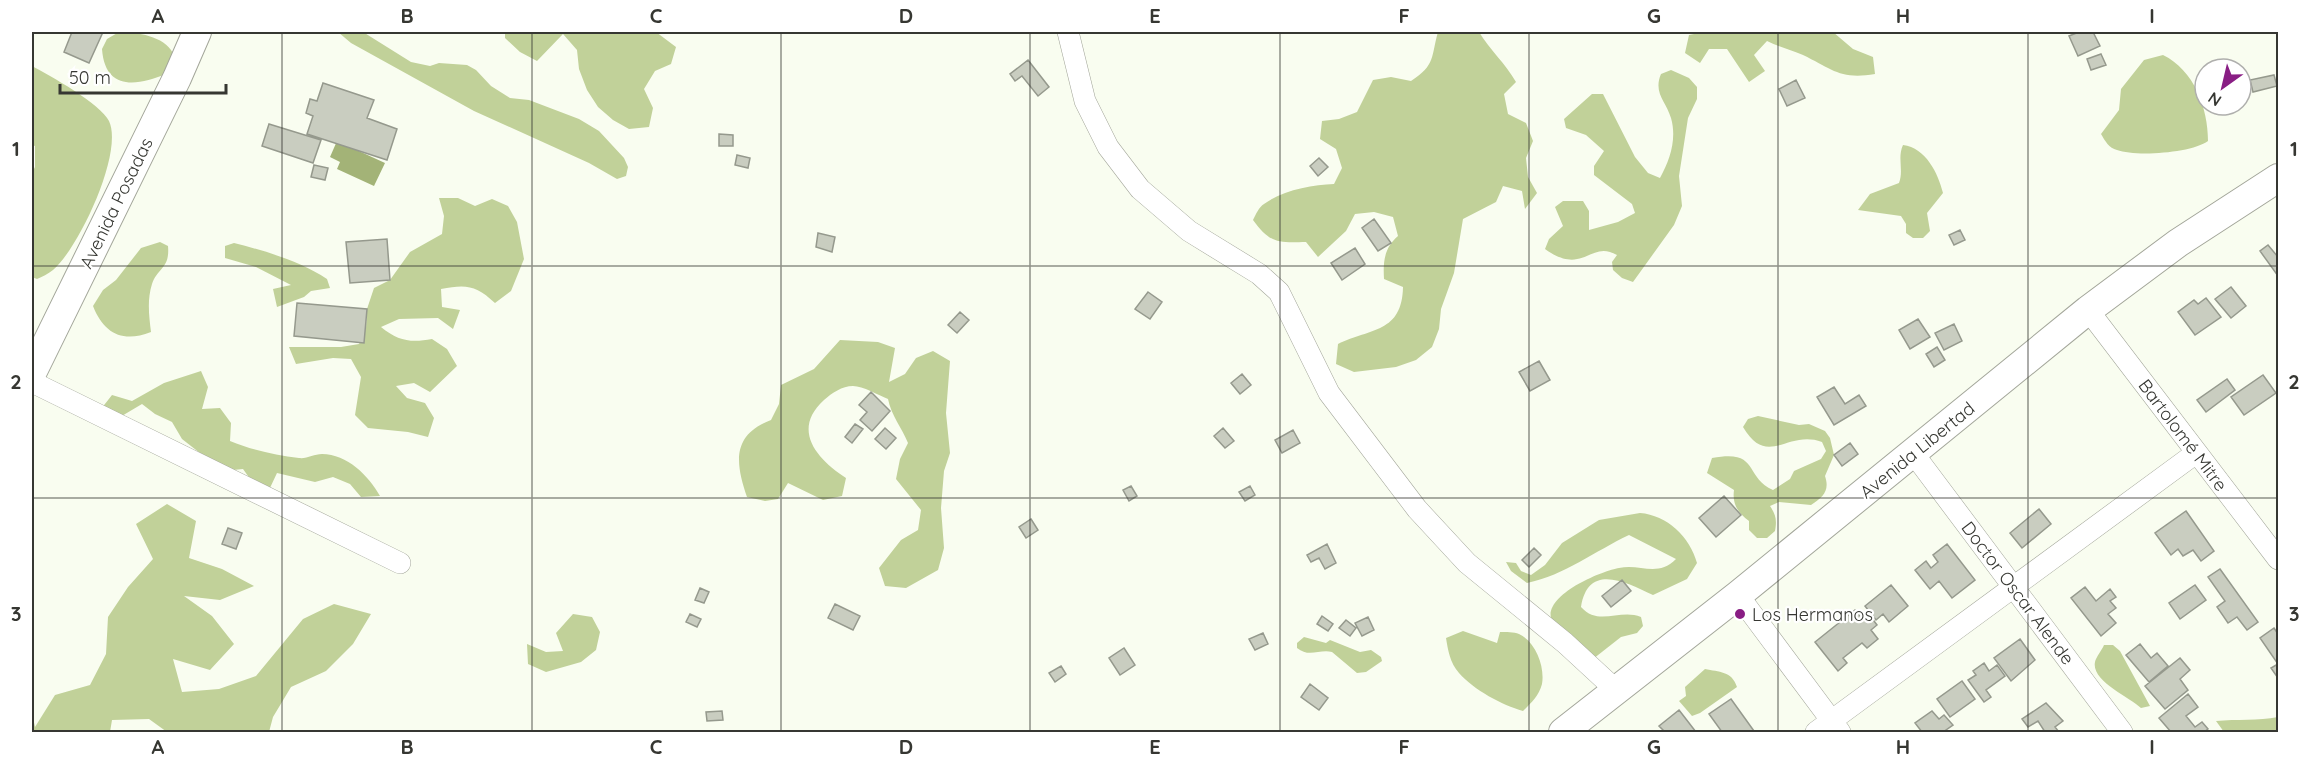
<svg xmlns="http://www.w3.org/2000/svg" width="2310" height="764" font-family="Quicksand,sans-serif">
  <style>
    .green { fill: #c1d199 }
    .water { fill: #a3b377 }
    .building { fill: #c9cdc0; stroke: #95998d; stroke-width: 1.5 }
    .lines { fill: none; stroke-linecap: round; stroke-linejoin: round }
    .street-casing { stroke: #a3a69a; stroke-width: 22 }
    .secondary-casing { stroke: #a3a69a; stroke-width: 30 }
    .street { stroke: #fff; stroke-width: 21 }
    .secondary { stroke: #fff; stroke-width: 28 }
    .grid { fill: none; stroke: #363732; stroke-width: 1.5; stroke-opacity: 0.55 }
    .poi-dot { fill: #891e84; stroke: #fff; stroke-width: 2 }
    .labels { text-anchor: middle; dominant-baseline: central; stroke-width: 4.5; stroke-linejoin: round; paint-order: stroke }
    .street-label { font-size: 18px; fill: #363732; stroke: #fff }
    .poi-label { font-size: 18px; fill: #363732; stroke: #fff; text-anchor: start }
    .neatline { fill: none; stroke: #363732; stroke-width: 2 }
    .grid-label { font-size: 20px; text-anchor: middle; font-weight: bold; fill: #363732 }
  </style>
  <rect width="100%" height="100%" fill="#f9fdf0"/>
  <!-- green -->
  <path class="green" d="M119,32c18,0 45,4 54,21l-7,21c-29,12 -61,17 -64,-25l5,-10z
    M338,32h25l48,30 19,4 9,-3 28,2 9,5 15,16 19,12 19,2 50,19 20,12 25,27 4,9 -2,9 -9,3 -28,-16 -115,-52 -123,-68z
    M505,32h151l20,15 -5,17 -16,7 -11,18 9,19 -4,19 -20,2 -16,-9 -15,-13 -11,-17 -8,-21 -2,-19 -14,-16 -26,27 -17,-9 -15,-14z
    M1438,32h41c11,18 26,31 37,50l-12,12 4,20 18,9 7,18 -7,17 2,19 9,16 -12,16 -3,-18 -19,-5 -7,16 -33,17 -9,54 -13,36 -2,20 -7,18 -16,13 -20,7 -42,5 -18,-8 2,-20c33,-16 64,-11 65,-57l-19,-8c-1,-17 0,-31 14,-43l-5,-19 -19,-5 -19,2 -9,17 -28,26 -12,-15c-29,1 -36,1 -53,-22 3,-6 6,-13 11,-16 19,-14 48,-19 70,-20l8,-16 -6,-19 -16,-10 2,-18 17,-2 18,-7 16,-32 18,-3 20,4c25,-16 20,-25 27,-49z
    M1704,32h129l20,17 20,8 2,17c-35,6 -43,-5 -72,-19 -12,-5 -24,-8 -36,-14l-13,14 11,16 -16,11 -22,-33h-18l-9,14 -15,-10 4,-18z
    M2163,55c31,15 45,53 45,86 -16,12 -72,16 -91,9 -8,-2 -12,-9 -16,-16l18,-24 2,-21 23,-29z
    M32,66c17,9 69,38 77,55 15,32 -31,128 -56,149 -5,4 -11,7 -16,9l-5,-2v-104l3,-6v-21l-3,-1z
    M1671,70l18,8 8,9v12l-9,19 -9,58 3,30 -8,19 -41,57 -11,-4 -9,-8 -1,-8 5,-7c-27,-16 -33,22 -72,-6l4,-10 14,-13 -8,-19 8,-6h20l6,10v19l29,-8 17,-9 -3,-9 -38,-29v-9l10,-15 -18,-16 -20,-7 -2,-9 28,-25h11l32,63 13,16 12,5c10,-18 17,-39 11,-60 -5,-17 -18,-25 -10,-44z
    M1903,145c23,3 35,28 40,48l-16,20 3,18 -7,7h-10l-7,-5v-9l-5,-8 -43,-6 12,-16 29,-11c5,-13 -2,-25 4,-38z
    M439,198h19l17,8 17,-7 16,7 9,16 7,37 -13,32 -16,12c-19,-18 -29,-19 -54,-14l1,18 18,3 -7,19 -15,-11 -39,1 -18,8c17,14 30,16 51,12l15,10 10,17 -27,26 -16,-9 -18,3 11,12 18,5 9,15 -6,19 -20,-5 -40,-4 -13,-13 6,-38 -10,-18 -18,-1 -37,6 -7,-17h52l18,-3 7,-16 1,-19 7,-21 16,-8 20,-28 32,-18 2,-18z
    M160,242l8,4c2,23 -10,21 -16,38 -5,16 -3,32 -1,48 -28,11 -47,2 -58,-26l10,-16 13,-10 25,-32z
    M234,243c31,8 66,18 93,36l3,9 -19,3 -7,6 -27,10 -4,-18 18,-4 -35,-18 -31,-9v-12z
    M840,340l38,2 17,6 -6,34 16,-8 11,-16 17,-7 17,10 -4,52 4,40 -6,18 -3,37 3,40 -6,22 -32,18 -21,-2 -6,-18 22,-28 17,-10 3,-20 -25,-31 4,-20 8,-16c-6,-15 -17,-28 -20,-44 -10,-4 -25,-13 -35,-13 -11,0 -21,7 -29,14 -33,30 -7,59 22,78l-4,18 -19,4 -35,-17 -10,16 -13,2 -18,-4c-12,-35 -15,-62 24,-77l8,-16 2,-19 33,-16z
    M201,371l7,16 -6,22 18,-1 11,15 -1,18c22,9 45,14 69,17 8,1 15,-4 23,-4 25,0 47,22 58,42l-19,1 -11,-13 -17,-7 -18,5 -38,-9 -8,17 -16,-7 -10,-14 -20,2 -41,-32 -10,-17 -17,-8 -13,-10 -32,19 -9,-14 11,-14 20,6 32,-18z
    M1758,416l41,9 10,-1 16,7 5,7 4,17 -9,21c5,15 -2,21 -14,29l-32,-3 -9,4c6,9 7,14 5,25l-8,7h-10l-8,-8v-9c-11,-8 -17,-17 -15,-31l-27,-17 5,-15c48,-9 31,18 61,32l17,-11 4,-8 27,-12 5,-8 -4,-9c-35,-13 -54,27 -79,-15l5,-8z
    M167,504l29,17 -7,37 33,11 32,17 -34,14 -36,-4 28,20 22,28 -24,26 -37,-11 9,33 37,-3 37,-13 47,-57 31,-15 37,10 -18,30 -27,27 -35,16 -18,30 -4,15h-102l-18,-13 -37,1 -2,12h-78v-19l3,14 20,-32 35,-10 16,-31 2,-37 20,-30 25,-28 -17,-35z
    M1640,513c27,2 50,24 57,50l-10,16 -34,16c-27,-13 -65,-33 -72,12 18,20 39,1 60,10l2,9 -6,7 -16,4 -28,22c-12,-10 -30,-21 -39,-34 -19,-27 47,-54 65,-57 21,-5 38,10 57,-9l-47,-24c-34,16 -64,40 -102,48l-16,-12 -5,-9 10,1 5,8 10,4 14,-10 17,-22 37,-23z
    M573,614l19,3 8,15 -4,18 -15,12 -35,10 -18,-8 -1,-20 19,8 17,-1 -7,-18z
    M1463,631l34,12 3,-11c6,0 14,0 19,2 17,8 26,33 23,50 -3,12 -11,19 -19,27 -21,-6 -49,-21 -64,-38 -9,-10 -11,-23 -13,-35z
    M1304,637l22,6 4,-3 30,12 11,-2 10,7 1,4 -16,11 -9,1 -25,-21c-13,-3 -23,6 -35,-4v-5z
    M2104,645h9l7,6 30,55 -9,2c-12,-11 -50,-27 -46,-46 1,-5 7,-12 9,-17z
    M1705,669c14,3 27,2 32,18l-37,26 -8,3 -13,-15 7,-5 -1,-9z
    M2278,717v15h-54l-8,-11c21,-2 42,0 62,-4z"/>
  <!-- water -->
  <path class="water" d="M337,141l48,22 -11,23 -37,-17 3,-7 -10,-5z"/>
  <!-- building -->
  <path class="building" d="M72,32h31l-14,31 -25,-11z
    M2079,32h14l7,14 -22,10 -9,-20z
    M2101,54l5,11 -15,5 -4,-11z
    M1028,60l21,27 -11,9 -16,-20 -7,5 -5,-7z
    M2274,75l3,11 -24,6 -3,-12z
    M1796,80l9,18 -18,8 -8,-17z
    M323,83l51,17 -7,18 30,11 -10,31 -80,-26 6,-18 -7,-3 4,-14 7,2z
    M269,124l52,16 -8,23 -51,-17z
    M719,134l14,1v11h-14z
    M737,155l13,3 -2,10 -13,-3z
    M1319,158l9,9 -10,9 -8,-10z
    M314,165l14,3 -3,12 -14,-3z
    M1374,219l17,24 -13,8 -16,-23z
    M1960,230l5,10 -11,5 -5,-10z
    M818,233l17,4 -3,15 -16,-5z
    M387,239l3,41 -40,3 -4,-41z
    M2268,245l10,12v19l-18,-25z
    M1355,248l10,16 -23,16 -11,-17z
    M2231,287l15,19 -15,12 -16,-19z
    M1148,292l14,10 -12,17 -15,-10z
    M2206,298l15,19 -26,18 -17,-23 16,-12 4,4z
    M297,303l70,6 -3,34 -70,-7z
    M960,312l9,8 -12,13 -9,-8z
    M1918,319l12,18 -20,12 -11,-19z
    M1954,324l8,17 -18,9 -9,-17z
    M1937,347l8,13 -11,7 -8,-13z
    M1539,361l11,19 -20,11 -11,-19z
    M1242,374l9,11 -11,9 -9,-11z
    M2263,375l13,18 -32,22 -13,-18z
    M2227,379l8,11 -29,22 -9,-12z
    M1834,387l11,17 14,-9 7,11 -32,19 -17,-28z
    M871,392l19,19 -18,20 -12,-11 7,-8 -8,-7z
    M855,424l8,5 -11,14 -7,-6z
    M885,428l11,10 -10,11 -11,-10z
    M1223,428l11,13 -9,7 -11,-12z
    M1293,430l7,13 -18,10 -7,-13z
    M1850,443l8,11 -16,12 -8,-11z
    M1131,486l6,10 -8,5 -6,-11z
    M1250,486l5,9 -10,6 -6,-9z
    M1724,496l17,19 -25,22 -17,-19z
    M2039,509l12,15 -29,24 -12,-15z
    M2186,511l28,40 -13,10 -8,-11 -10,6 -5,-7 -7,6 -16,-22z
    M1031,519l7,11 -12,8 -7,-11z
    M228,528l14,5 -6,16 -14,-5z
    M1327,544l9,19 -11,6 -6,-11 -8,4 -4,-7z
    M1947,544l28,36 -23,18 -13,-17 -9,8 -15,-19 11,-9 5,7 7,-6 -5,-7z
    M1534,548l7,7 -12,12 -7,-7z
    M2220,569l38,53 -11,8 -10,-13 -9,6 -11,-16 8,-6 -17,-24z
    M1622,580l9,11 -20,16 -9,-11z
    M1891,585l17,21 -19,16 -6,-8 -7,6 -11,-14z
    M2195,585l11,15 -26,19 -11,-16z
    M2085,587l11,14 14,-12 6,8 -6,4 6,7 -8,6 8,9 -15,13 -30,-38z
    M700,588l9,4 -5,11 -9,-3z
    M835,604l25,12 -7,14 -25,-12z
    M1855,610l7,8 6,-5 9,12 -6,5 7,9 -11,9 -5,-5 -19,15 4,5 -9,8 -23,-29z
    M690,614l11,5 -4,8 -11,-5z
    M1322,616l11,8 -5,7 -11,-7z
    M1368,617l6,13 -12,6 -7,-13z
    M1346,620l10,8 -6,8 -11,-8z
    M2274,628l4,6v44l-7,-10 7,-4 -18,-26z
    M1263,633l5,11 -13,6 -6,-11z
    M2020,639l15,21 -24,21 -17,-23z
    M2140,644l11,14 6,-5 11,13 -19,16 -23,-27z
    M1124,648l11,17 -15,10 -11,-17z
    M2180,658l10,12 -10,9 8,11 -23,19 -20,-23z
    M1984,663l5,8 8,-6 8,11 -19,14 5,7 -7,5 -16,-22 8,-5 -3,-4z
    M1061,666l5,8 -11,8 -6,-9z
    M1962,681l13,18 -25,18 -13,-18z
    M1310,684l18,14 -9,12 -18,-13z
    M2188,694l10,13 -12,9 9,11 7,-5 6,7 -4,3h-33l-12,-14z
    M1731,699l23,32 -2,1h-30l-13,-18z
    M2046,703l17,18 -8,6 4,5h-14l-7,-11 -10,6 -6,-8z
    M1679,710l17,22h-31l-6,-6z
    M722,711l1,9 -16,1 -1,-9z
    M1932,711l7,8 5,-4 9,10 -10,7h-21l-7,-9z"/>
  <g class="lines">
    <defs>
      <path id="street" d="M1068,32l17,69 23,46 32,42 49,42 70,43 20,18 50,101 88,116 50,54 98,80 52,48
        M2088,310l190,249
        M32,382l368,181
        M1913,453l209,279
        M1738,595l102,137
        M1816,732l380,-279"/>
      <path id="secondary" d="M32,373l145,-295 20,-46
        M1563,732l175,-137 350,-285 90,-67 100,-65"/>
    </defs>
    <!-- street casing -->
    <use href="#street" class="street-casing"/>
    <!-- secondary casing -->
    <use href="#secondary" class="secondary-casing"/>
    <!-- street -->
    <use href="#street" class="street"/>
    <!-- secondary -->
    <use href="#secondary" class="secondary"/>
  </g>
  <!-- grid -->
  <path class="grid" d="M282,32v700M532,32v700M781,32v700M1030,32v700M1280,32v700M1529,32v700M1778,32v700M2028,32v700M32,266h2246M32,498h2246"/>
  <!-- markers -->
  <circle class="poi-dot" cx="1740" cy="614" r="6"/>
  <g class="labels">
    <!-- street labels -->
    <g class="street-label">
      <text transform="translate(116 203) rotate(-64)">Avenida Posadas</text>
      <text transform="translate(2183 435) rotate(53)">Bartolomé Mitre</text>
      <text transform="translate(1917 450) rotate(-39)">Avenida Libertad</text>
      <text transform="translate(2018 593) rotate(53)">Doctor Oscar Alende</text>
    </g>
    <!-- poi labels -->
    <g class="poi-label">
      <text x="1752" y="614">Los Hermanos</text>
    </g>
  </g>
  <!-- border -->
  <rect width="2310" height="764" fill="none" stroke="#ffffff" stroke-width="66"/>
  <!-- north arrow -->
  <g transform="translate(2223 87) rotate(214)"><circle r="28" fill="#ffffff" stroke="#afafad" stroke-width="1.5"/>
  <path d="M0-4.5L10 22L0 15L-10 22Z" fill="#891e84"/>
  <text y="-9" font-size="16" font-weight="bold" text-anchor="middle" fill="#363732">N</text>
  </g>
  <!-- scale -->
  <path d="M60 84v9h166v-9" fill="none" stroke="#363732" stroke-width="3"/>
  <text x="69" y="84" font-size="18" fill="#363732" stroke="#ffffff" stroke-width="4.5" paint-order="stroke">50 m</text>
  <rect x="33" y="33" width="2244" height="698" class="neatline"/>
  <g class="grid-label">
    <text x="158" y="23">A</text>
    <text x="407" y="23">B</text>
    <text x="656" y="23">C</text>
    <text x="906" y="23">D</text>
    <text x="1155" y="23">E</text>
    <text x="1404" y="23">F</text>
    <text x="1654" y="23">G</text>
    <text x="1903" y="23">H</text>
    <text x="2152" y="23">I</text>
    <text x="16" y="156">1</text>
    <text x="2294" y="156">1</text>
    <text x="16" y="389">2</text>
    <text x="2294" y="389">2</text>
    <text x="16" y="621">3</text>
    <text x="2294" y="621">3</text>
    <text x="158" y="754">A</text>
    <text x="407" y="754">B</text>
    <text x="656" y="754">C</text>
    <text x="906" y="754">D</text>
    <text x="1155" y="754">E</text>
    <text x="1404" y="754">F</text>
    <text x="1654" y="754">G</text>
    <text x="1903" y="754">H</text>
    <text x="2152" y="754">I</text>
  </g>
</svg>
